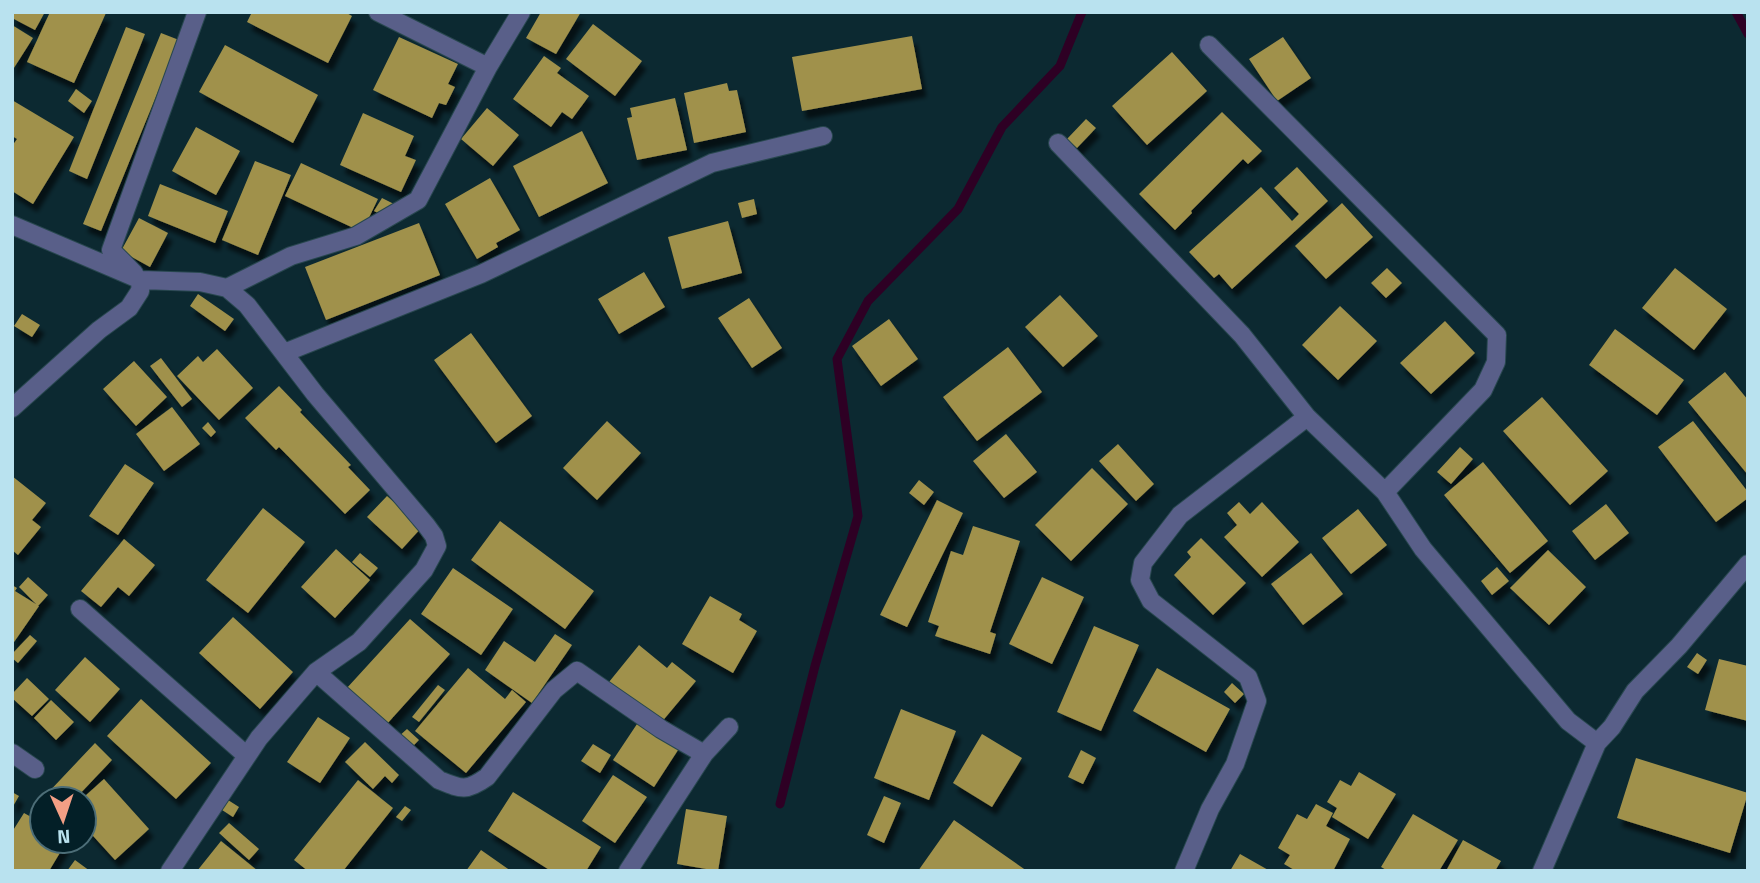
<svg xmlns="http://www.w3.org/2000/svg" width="1760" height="883" font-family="'Titillium Web',sans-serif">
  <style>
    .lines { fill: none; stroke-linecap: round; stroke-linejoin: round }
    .stream { stroke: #2e0024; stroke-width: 9 }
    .building { fill: #a0914c; filter: url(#shadow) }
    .minor-casing { stroke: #28474f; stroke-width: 20 }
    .minor { stroke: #595f89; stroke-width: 18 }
  </style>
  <defs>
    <filter id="shadow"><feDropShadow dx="4.5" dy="8" stdDeviation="2" flood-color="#0009"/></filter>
  </defs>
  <rect width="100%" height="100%" fill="#0c2931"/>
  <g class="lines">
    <!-- stream -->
    <path class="stream" d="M1736,12l12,22
      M780,804l35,-138 43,-150 -21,-157 31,-58 90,-92 44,-82 58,-61 22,-54"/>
  </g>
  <!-- building -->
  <path class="building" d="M12,12h33l-10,18 -23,-12z
    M50,12l56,1 -32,70 -47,-21z
    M252,12h93l7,4 -24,47 -81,-41z
    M541,12h40l-25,42 -30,-16z
    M593,24l49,37 -27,35 -49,-37z
    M12,25l21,13 -21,33z
    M126,27l19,7 -58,145 -18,-8z
    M161,33l18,7 -78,191 -18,-7z
    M912,36l10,53 -120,22 -10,-54z
    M399,37l59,27 -10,20 7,3 -9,18 -7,-2 -7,15 -59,-28z
    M1283,37l28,41 -34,23 -28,-42z
    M225,45l93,50 -25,48 -94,-51z
    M1172,52l35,39 -60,54 -35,-39z
    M544,56l17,12 -4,5 32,23 -17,23 -10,-7 -11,15 -38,-28z
    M727,83l2,8 8,-1 9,42 -52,11 -10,-50z
    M76,89l16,12 -8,12 -16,-12z
    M675,98l12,52 -50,10 -10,-42 5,-1 -2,-9z
    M12,100l62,37 -41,67 -21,-13v-45l5,-7 -5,-3z
    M487,108l32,27 -26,31 -32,-27z
    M1222,112l40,39 -14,13 -5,-5 -52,52 1,2 -17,17 -36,-36z
    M363,113l51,23 -9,20 11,4 -15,32 -61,-27z
    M1086,119l10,9 -19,20 -10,-9z
    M196,127l44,24 -24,44 -44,-24z
    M582,131l26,52 -69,34 -26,-51z
    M255,161l36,14 -33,80 -36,-15z
    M301,163l77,36 -16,33 -77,-36z
    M1297,167l31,34 -96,88 -13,-15 -5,4 -25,-26 72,-65 31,34 7,-7 -25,-26z
    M490,178l30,52 -24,13 2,4 -21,12 -32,-55z
    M160,184l68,27 -13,32 -67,-27z
    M382,198l12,6 -6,14 -14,-7z
    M754,199l3,15 -15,4 -4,-15z
    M1342,203l31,34 -47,42 -31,-33z
    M139,218l29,15 -18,34 -29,-16z
    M728,221l14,52 -60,16 -14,-52z
    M419,223l21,52 -114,45 -21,-53z
    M1387,268l15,15 -16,15 -15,-15z
    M1675,268l52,41 -33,41 -52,-42z
    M644,272l21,35 -46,27 -21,-35z
    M198,294l36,25 -9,12 -35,-25z
    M1060,295l38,41 -35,31 -38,-40z
    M749,298l33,50 -30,20 -34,-50z
    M1340,306l37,35 -39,39 -36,-35z
    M22,314l18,11 -8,12 -18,-11z
    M889,319l29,40 -37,27 -29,-40z
    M1445,321l30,32 -44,41 -31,-31z
    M1615,329l69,51 -27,35 -68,-50z
    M471,333l61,83 -36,27 -62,-83z
    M1008,347l34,45 -65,49 -34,-44z
    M217,349l36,39 -34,32 -42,-44 21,-20 5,6z
    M161,358l31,41 -10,8 -32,-41z
    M134,361l33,36 -31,29 -33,-37z
    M1725,372l23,28v75l-60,-73z
    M279,386l23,24 -2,2 51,53 -3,2 22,23 -25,24 -66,-67 -3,3 -31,-32z
    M1542,397l66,74 -38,34 -67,-74z
    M172,407l28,37 -36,27 -28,-37z
    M607,421l34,32 -44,47 -34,-32z
    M1693,421l55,71v6l-32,24 -58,-75z
    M208,422l8,10 -5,5 -9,-9z
    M1006,434l31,38 -33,26 -31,-37z
    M1118,444l36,40 -18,17 -37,-40z
    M1460,447l13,12 -22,25 -14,-12z
    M1483,462l65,79 -38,32 -66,-78z
    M125,464l29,19 -36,52 -29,-19z
    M1092,468l36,36 -57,57 -36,-36z
    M12,476l34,27 -14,17 9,7 -23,28 -6,-5z
    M919,480l15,12 -10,13 -15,-12z
    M387,496l35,31 -20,22 -35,-32z
    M937,500l26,13 -56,114 -27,-12z
    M1239,502l11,12 12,-12 37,40 -37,35 -38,-40 13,-12 -10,-12z
    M1606,504l23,29 -34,27 -23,-29z
    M263,508l42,34 -57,71 -42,-33z
    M1358,509l29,36 -36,29 -29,-36z
    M500,521l94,70 -29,38 -94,-69z
    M973,526l47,15 -30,91 6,2 -6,20 -55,-18 4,-10 -11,-4 23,-71 12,4z
    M1201,538l45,45 -33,32 -39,-40 17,-18 -4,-5z
    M124,539l31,26 -26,31 -11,-9 -17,20 -20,-16z
    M336,549l34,31 -35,38 -34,-31z
    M1548,550l38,37 -37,38 -39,-37z
    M360,553l18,15 -8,9 -18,-15z
    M1311,553l32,41 -40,31 -32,-41z
    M1497,567l12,14 -17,14 -11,-14z
    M453,568l60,41 -32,46 -60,-41z
    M28,577l20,18 -10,11 -19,-19z
    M1042,577l42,20 -32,67 -43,-20z
    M12,585l5,3 -2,3 24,15 -27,39z
    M710,596l32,18 -3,6 18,11 -24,42 -51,-29z
    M233,617l60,55 -33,37 -61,-56z
    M410,619l40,35 -64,71 -40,-36z
    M1094,626l45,19 -38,86 -44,-19z
    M555,634l17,11 -40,58 -47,-33 19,-29 31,21z
    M30,635l7,6 -19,22 -6,-5v-4z
    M639,645l28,23 5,-6 24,19 -36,43 -51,-42z
    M1697,653l10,7 -9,14 -11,-7z
    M85,657l35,32 -30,33 -35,-32z
    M1719,659l29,7v55l-43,-11z
    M468,668l37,31 7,-9 14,12 -60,71 -51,-42z
    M1157,668l73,41 -24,43 -73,-41z
    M27,678l22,21 -17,17 -20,-18v-4z
    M1232,683l12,11 -9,9 -11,-11z
    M438,685l7,5 -26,32 -7,-5z
    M141,699l70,64 -35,36 -69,-63z
    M51,700l23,22 -18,18 -22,-22z
    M901,709l55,22 -27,69 -55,-22z
    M318,717l32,21 -30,45 -33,-21z
    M639,721l41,26 -26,40 -41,-27z
    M407,729l12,11 -10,10 -12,-12z
    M982,734l40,24 -30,49 -39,-24z
    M365,742l34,33 -7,8 -7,-7 -12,13 -28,-27z
    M95,743l17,17 -37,39h-30l-1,-2z
    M593,744l18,11 -11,18 -19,-12z
    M1081,750l15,8 -13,26 -15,-7z
    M1636,758l112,35 -18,60 -113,-35z
    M1359,772l37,22 -28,45 -36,-22 5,-9 -10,-6 13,-22 11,6z
    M613,775l34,22 -32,46 -33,-22z
    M104,779l45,50 -34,31 -31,-34v-29z
    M358,780l35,28 -50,63h-35l-14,-11z
    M12,792l7,4 -7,12z
    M513,792l88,55 -15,24h-35l-63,-40z
    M884,796l17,7 -17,40 -17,-8z
    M228,800l11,7 -6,10 -11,-7z
    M1316,804l17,9 -7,13 24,13 -17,32h-37l-12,-7 6,-9 -12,-7 19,-34 10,5z
    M405,806l6,4 -9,11 -6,-4z
    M686,809l41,7 -9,55 -41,-7z
    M24,813l18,10v18h25l-18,30h-37v-39z
    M1413,814l45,26 -19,31h-51l-7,-4z
    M954,820l73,51h-109z
    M229,823l30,26 -10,11 -30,-27z
    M1463,840l38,21 -6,10h-49z
    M221,841l37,30h-61z
    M481,850l30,21h-45z
    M1240,854l30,17h-40z
    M75,860l15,11h-23z"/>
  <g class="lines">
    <defs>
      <path id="minor" d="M378,12l110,55
        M1209,45l288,290 -1,27 -13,28 -98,102
        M1058,143l184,192 65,82 78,75 38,57 145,172 29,22 -55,128
        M12,225l129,55 59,2 27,6 20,17 68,89 111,131 8,11 3,10 -13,24 -65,72 -43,30 -57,66 -89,133
        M134,273l-23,-23 86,-238
        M227,288l64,-32 65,-20 62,-36 70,-133 33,-55
        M284,353l197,-79 231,-111 111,-27
        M12,408l87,-78 30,-22 11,-17 1,-11
        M80,609l167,147
        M316,672l123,108c22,9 27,12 48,-3l67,-87 23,-19 84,58 43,25
        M1597,743l15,-16 23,-36 44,-45 69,-82
        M12,753l23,16
        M628,871l76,-117 25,-27
        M1184,871l26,-62 25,-45 22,-63 -9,-24 -97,-76 -11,-21 3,-17 37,-48 127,-98"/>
    </defs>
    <!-- minor casing -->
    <use href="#minor" class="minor-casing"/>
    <!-- minor -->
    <use href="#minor" class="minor"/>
  </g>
  <!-- border -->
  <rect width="1760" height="883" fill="none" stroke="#b9e2ef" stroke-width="28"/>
  <!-- north arrow -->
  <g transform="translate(63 820) rotate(177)"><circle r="33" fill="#031f27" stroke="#4c6d77" stroke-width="2"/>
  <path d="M0-5L12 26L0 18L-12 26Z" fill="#f39f85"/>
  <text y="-10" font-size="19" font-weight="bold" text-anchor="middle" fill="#b9e2ef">N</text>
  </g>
</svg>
